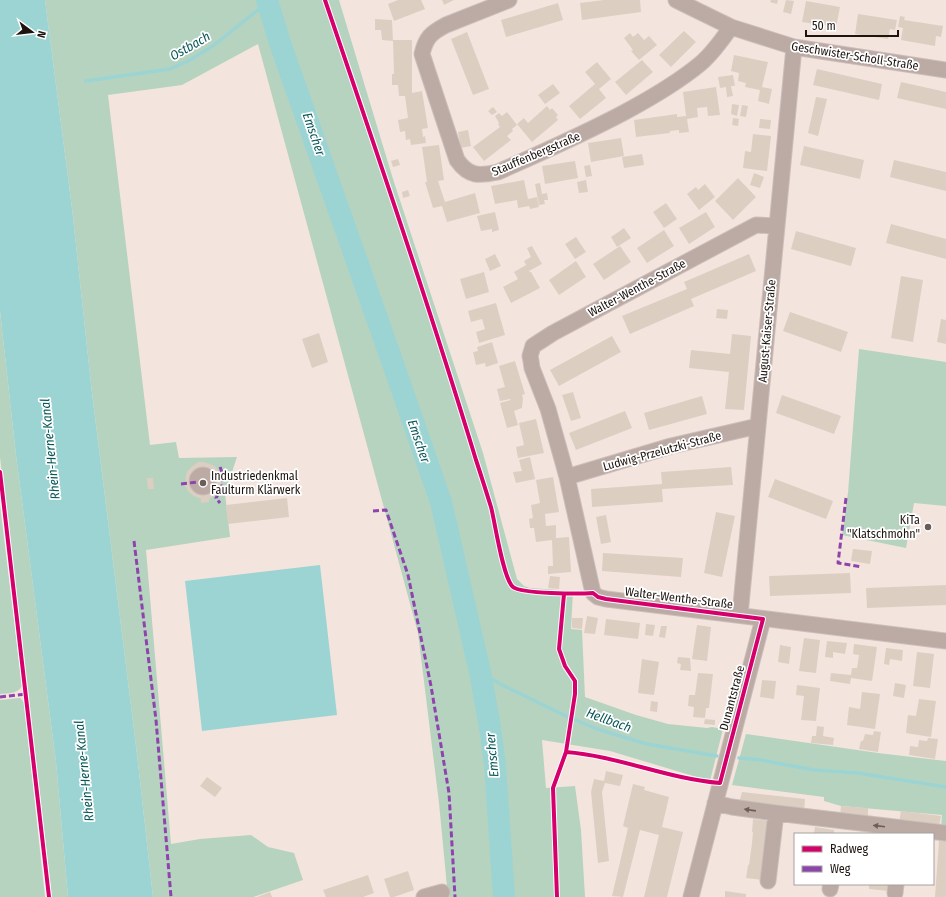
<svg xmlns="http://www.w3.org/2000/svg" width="946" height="897" font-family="'Fira Sans Condensed',sans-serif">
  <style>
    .green { fill: #b6d3bf }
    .water { fill: #9cd4d4 }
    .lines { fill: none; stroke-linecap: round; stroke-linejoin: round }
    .stream { stroke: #9cd4d4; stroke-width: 3.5 }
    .river { stroke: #9cd4d4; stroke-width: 22 }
    .building { fill: #ddcec2 }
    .minor-casing { stroke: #ccbfbb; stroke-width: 17 }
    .minor { stroke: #bcaaa5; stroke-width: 15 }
    .quiet { stroke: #8e44ad; stroke-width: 3; stroke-dasharray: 6 3; stroke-linecap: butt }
    .cycleway-casing { stroke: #fff; stroke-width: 6 }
    .cycleway { stroke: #d6006c; stroke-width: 4 }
    .oneway { fill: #6c5f5a }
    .poi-dot { fill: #685d58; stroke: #fff; stroke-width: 1.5 }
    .labels { text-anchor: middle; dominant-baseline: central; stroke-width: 3.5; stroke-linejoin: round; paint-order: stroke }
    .street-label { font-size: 12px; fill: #1d1410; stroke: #fff }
    .poi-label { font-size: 12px; fill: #1d1410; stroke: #fff; text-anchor: start }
    .water-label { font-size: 13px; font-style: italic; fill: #085758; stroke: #fff }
  </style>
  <rect width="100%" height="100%" fill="#f4e4de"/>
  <!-- green -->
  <path class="green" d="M45,0h294l54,179 90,274 34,126 7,7 6,2 43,3 -2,38 11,1 3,67 51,18 32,9 39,4 5,-1 11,2 -13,52 -100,-30 -68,-11 4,48 29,-2 6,44 4,67h-137l-9,-94 -21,-170 -160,-589 -76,41 -74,10 42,350 26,-3 3,16 58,-1 -12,36 5,44 -84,13 25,294 29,-5 51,-4 17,12 26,6 9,27 -50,17h-100l-16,-143 -45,-361 -20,-185z
    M0,311l16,144 40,307 12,135h-16l-52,-440z
    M859,349l87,13v144l-32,-3 -8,45 -64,-13 6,-42z
    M0,505l22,181c-4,8 -14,7 -22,8z
    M20,698l4,4 21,195h-45v-197z
    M746,734l132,19 68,8v68l-5,-1 1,-13 -101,-9 -17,-5v-4l-92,-12z"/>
  <!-- water -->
  <path class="water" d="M0,0h45l27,208 20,185 45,361 16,143h-85l-12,-135 -40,-307 -16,-144z
    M320,565l17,150 -135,16 -17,-150z"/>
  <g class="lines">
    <!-- stream -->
    <path class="stream" d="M86,81l84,-12 18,-8 25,-15 55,-44
      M480,672l22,13 62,30 33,14 50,15 70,12
      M739,758l22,2 53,10 44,3 88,14"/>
    <!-- river -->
    <path class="river" d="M267,0l13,43 112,318 49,141 39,170 10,55 5,38 9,132"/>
  </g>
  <!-- building -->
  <path class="building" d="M398,0h23l4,9 -31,12 -6,-17z
    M442,0h12l-10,5z
    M604,0h36l1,12 -59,8 -2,-17z
    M771,0h7l-1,4 -7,-2z
    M786,0l8,1 -3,13 -8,-2z
    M806,1l34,6 -4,20 -34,-5z
    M558,3l5,17 -57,17 -5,-17z
    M858,14l39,6 -2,10 -5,-1 -2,10 -33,-5z
    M900,16l5,1 -1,3 39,6 -2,11 -5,-1 -1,10 -34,-6 2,-12 -5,-1z
    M375,19l17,1 1,21 -11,-1 -1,-10h-6z
    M684,31l12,11 -25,25 -12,-12z
    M467,32l22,57 -16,6 -22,-56z
    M630,33l3,4 5,-4 6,7 5,-4 8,9 -18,15 -8,-9 2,-1 -9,-12z
    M393,40h19v53l10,-2 6,37 -6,1 1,8 2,-1 1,7 -15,2 -1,-6 -4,1 -1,-9 -5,1 -2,-12 10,-2 -3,-22h-6l-1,-11h-6v-11h2z
    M734,55l34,7 -6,25 10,2 -3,15 -11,-3 2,-11 -15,-3 1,-4 -8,-2 1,-8 -8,-2z
    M642,60l11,12 -27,23 -11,-13z
    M597,62l14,17 -12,10 7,9 -26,21 -11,-13 26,-22 -10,-12z
    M817,69l65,15 -3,16 -66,-15z
    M733,75l2,11h-4l2,10 -6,1 -1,-10 -6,1 -2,-11z
    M901,82l45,10v17l-49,-11z
    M553,84l7,9 -15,11 -7,-9z
    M716,87l4,28 -12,1 -1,-9 -10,1 1,9 -11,2 2,13 -10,1v-3l-9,1v2l-34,4 -2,-17 43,-6v3l9,-1 -3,-24z
    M816,97l11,2 -9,37 -10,-3z
    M732,104l7,1 -2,11 -6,-2z
    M742,105l6,1 -2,11 -6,-1z
    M547,106l3,4 2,-2 6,7 -2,2 2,3 -26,22 -15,-18 7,-6 4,5z
    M493,107l4,5 -5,3 -4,-4z
    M507,112l10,13 -5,4 1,2 -6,5 4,4 -27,21 -11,-14 27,-20 -2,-3 1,-1 -4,-7 4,-3 3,3z
    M733,118l6,1 -1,7 -6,-1z
    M760,119l11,1 -1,9 -11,-1z
    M468,130l3,16 -10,2 -3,-16z
    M753,134l18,2 -4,35 -24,-3 2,-17 6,1z
    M621,138l3,18 -33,6 -3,-19z
    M439,145l5,35 -6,1 7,21 30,-9 5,20 -33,9 -5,-16 -9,2 -8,-26h2l-5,-35z
    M804,146l60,14 -4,19 -60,-14z
    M642,154l2,11 -20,3 -2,-11z
    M398,159l2,6 -7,2 -2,-6z
    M894,160l52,12v19l-56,-14z
    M575,161l3,17 -33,6 -3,-18z
    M590,165l2,11 -6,1 -2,-11z
    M754,173l10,4 -4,11 -10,-3z
    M738,178l18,19 -23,23 -18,-19z
    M524,180l4,19 9,-2 2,10 -9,2 -1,-3 -11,2 -1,-8 -22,4 -4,-18z
    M586,180l2,12 -9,1 -2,-11z
    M540,183l2,11 5,-1 1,7h-4l1,4 -6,1 -4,-21z
    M705,184l10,13 -16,13 -12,-16 9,-7 2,3z
    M408,190l2,6 -7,2 -1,-6z
    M666,203l11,16 -13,9 -11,-16z
    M495,212l4,18 -7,2v-3l-11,2 -4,-15z
    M706,212l9,15 -26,17 -10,-16z
    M891,224l55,15v20l-60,-16z
    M624,228l7,10 -14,9 -6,-10z
    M664,230l10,16 -27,17 -10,-15z
    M796,231l60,17 -5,18 -60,-17z
    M576,237l10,15 -11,7 -10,-15z
    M532,246l10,18 -13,7 1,1h1l9,16 -29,15 -8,-16 15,-8 -4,-7 12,-7 -2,-4 7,-4 -4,-9z
    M620,246l11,16 -27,18 -11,-16z
    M495,254l6,12 -11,5 -5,-12z
    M749,254l7,17 -65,28 3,7 -64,28 -8,-18 65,-27 -3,-7z
    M576,261l10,16 -27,18 -10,-15z
    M484,272l5,20 -23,7 -6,-20z
    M901,276l22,4 -10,62 -22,-4z
    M496,303l9,32 -26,8 -3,-11 9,-3 -3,-10 -11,3 -3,-11z
    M717,309l11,1 -1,9 -11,-1z
    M790,312l58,20 -7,20 -58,-21z
    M941,319l5,1v24l-9,-2z
    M319,333l9,29 -16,6 -10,-29z
    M732,334l19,2 -7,74 -19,-1 4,-37 -40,-4 2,-18 39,4z
    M612,336l9,16 -62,34 -9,-16z
    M492,342l6,21 -12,4 -1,-4 -9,2 -3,-13 5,-1 -1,-4z
    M515,361l10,33 -3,1 1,3 -1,10 -8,3 4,14 -11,3 -7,-25 11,-3 -1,-1 -10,2 -3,-12 8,-2 -6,-21z
    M573,392l8,26 -10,3 -9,-26z
    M782,395l59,21 -7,18 -58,-21z
    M702,396l5,18 -58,16 -5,-17z
    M625,411l7,17 -56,22 -7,-17z
    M536,419l8,34 -26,5 -2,-11 8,-2 -5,-22z
    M530,457l5,22 -19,4 -3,-11 9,-1 -3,-11z
    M198,462h6l11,4 6,9v12l-7,9 -5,3v3l-8,1v-4l-9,-4 -4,-4 -3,-5 1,-12 3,-5z
    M731,467l2,18 -71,4 1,13 -71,5 -1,-18 71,-5 -1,-12z
    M553,477l6,35 -14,2 1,12 10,-1v13l13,-1 2,35 -23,2v-8h5l-1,-26 -16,2 -2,-14h-4l-1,-9 4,-1 -2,-13 9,-2 -4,-23z
    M147,478h6l1,11h-6z
    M775,479l58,22 -7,18 -58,-22z
    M287,498l2,19 -61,7 -2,-19z
    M716,512l19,4 -13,61 -18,-4z
    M606,515l5,27 -10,2 -5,-27z
    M853,549l19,2 -2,13 -19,-3z
    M603,553l80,5 -2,19 -79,-6z
    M850,573l1,20 -81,3 -1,-20z
    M550,576l10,1 -1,12 -11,-1z
    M946,585v20l-79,3 -1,-20z
    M587,616l11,2 -3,16 -11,-1z
    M572,618h11l-1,11 -10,-1z
    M606,619l34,4 -2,16 -34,-4z
    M646,624l9,1 -2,11 -8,-1z
    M697,625l14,2 -4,34 -15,-2z
    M661,626h6l-2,12 -6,-1z
    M804,638l16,2 -4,33 -17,-2z
    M827,641l20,2 -2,11 -12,-2v6l-8,-1z
    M854,644l23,3 -5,34 -21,-3 -1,6 -20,-3 1,-8 20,2 1,-7h5l2,-13 -6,-1z
    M780,645l11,2 -2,17 -11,-2z
    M886,648l17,2 -1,11 -12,-2 -1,6 -5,-1z
    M917,652l17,2 -4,34 -17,-2z
    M678,657l12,1 1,13 -11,-1 1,-6 -4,-1z
    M642,659l17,3 -5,33 -16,-2z
    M698,673l15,1 -4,34h-3l-1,10 -12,-1 1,-10 -6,-1 1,-11h6z
    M762,680l14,1 -2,18 -14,-2z
    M895,683l11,2 -2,13 -11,-2z
    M797,685l23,3 -4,33 -15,-1 3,-24 -8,-1z
    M862,692l18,2 -5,35 -28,-4 2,-18 11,2z
    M919,699l17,2 -5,36 -25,-4 2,-18 8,1z
    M651,701l7,1 -1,10 -7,-1z
    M705,719l10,1v5l-11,-1z
    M817,726l7,1 -1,9 11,2 -1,7 -22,-2 1,-7h4z
    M874,731l7,1 -3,20 -19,-3 2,-8h2l2,-7 8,1z
    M928,738l10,1 -3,20 -26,-4 1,-9 8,1 1,-7 8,1z
    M606,771l17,4 -3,11 -15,-3 -3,9 7,69 -11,2 -7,-71 3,-13 10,2z
    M207,777l15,11 -7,9 -15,-11z
    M633,784l12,3 -1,3 25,7 -7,30 21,5 -16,65h-23l15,-62 -19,-5 -17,67 -11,-1 16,-68 -5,-2z
    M742,792l63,7 -1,12 -65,-8z
    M841,806l27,2v11l-28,-3z
    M901,811l40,5 -2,10 -40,-4z
    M753,819l17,2 -7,59 -17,-2 2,-13h1l3,-22 1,-11h-1z
    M815,827l19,3v4h-20z
    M939,841h7v56h-11z
    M408,871l6,19 -20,7h-4l-6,-18z
    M368,875l6,18 -11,4h-37l-3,-7z
    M869,884h21l-1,7 -20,-2z
    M725,891l21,3v3h-21z
    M270,892l2,5h-15z"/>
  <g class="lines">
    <defs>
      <path id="minor" d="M509,0l-63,25c-15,8 -20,12 -24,29l35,106c12,17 22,16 41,12 43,-19 86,-38 127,-60 26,-14 52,-29 75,-48 12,-10 22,-24 31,-37
        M676,0l55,27 63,20 152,23
        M777,226l-21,-1 -203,108 -20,13 -3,10 1,5 1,7 16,41 19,68 26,116 5,4 8,2 340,42
        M197 481a6 6 0 1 1 12 0a6 6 0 1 1-12 0Z
        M567,477l104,-31 87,-20
        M740,615l54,-568
        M715,803l17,4 44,6 170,20
        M768,881l8,-68
        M830,889l1,-5
        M895,893l1,-9
        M424,897l18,-5
        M691,897l72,-278"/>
    </defs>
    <!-- minor casing -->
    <use href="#minor" class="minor-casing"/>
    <!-- minor -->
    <use href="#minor" class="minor"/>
    <!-- quiet -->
    <path class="quiet" d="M220,467c5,12 3,20 -4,31l4,5
      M181,484l16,-2
      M846,498l-8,65 24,4
      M373,511l13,-1 22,65 23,111 18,107 6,104
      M134,541l22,179 15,177
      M0,697l26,-3"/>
    <defs>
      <path id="cycleway" d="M325,0c52,153 104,305 151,460 5,15 10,31 15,47 4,15 12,72 22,80 9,7 67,7 80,6l5,4 8,2 157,20 -43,164c-52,-4 -102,-27 -154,-31l-13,36 4,109
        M0,472l49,425
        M564,594l-5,55 6,17 10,15v13l-9,58"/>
    </defs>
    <!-- cycleway casing -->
    <use href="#cycleway" class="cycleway-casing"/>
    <!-- cycleway -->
    <use href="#cycleway" class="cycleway"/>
  </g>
  <!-- one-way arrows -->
  <defs><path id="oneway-solid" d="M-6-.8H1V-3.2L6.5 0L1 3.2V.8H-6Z"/></defs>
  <g class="oneway">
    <use href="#oneway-solid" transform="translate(750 810) rotate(-172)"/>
    <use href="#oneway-solid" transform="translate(879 826) rotate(-173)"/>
  </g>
  <!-- markers -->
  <g class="poi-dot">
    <circle cx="203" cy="483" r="4"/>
    <circle cx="928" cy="527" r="4"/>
  </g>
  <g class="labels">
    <!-- street labels -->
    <g class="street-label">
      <text transform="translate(855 56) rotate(9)">Geschwister-Scholl-Straße</text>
      <text transform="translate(536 154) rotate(-23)">Stauffenbergstraße</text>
      <text transform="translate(637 288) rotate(-28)">Walter-Wenthe-Straße</text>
      <text transform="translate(767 331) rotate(-85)">August-Kaiser-Straße</text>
      <text transform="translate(662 451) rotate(-15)">Ludwig-Przelutzki-Straße</text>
      <text transform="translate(679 598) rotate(7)">Walter-Wenthe-Straße</text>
      <text transform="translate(732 698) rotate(-75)">Dunantstraße</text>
    </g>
    <!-- poi labels -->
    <g class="poi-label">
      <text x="211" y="476">Industriedenkmal<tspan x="211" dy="14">Faulturm Klärwerk</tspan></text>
      <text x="920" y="520" text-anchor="end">KiTa<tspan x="920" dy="14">"Klatschmohn"</tspan></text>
    </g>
    <!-- water labels -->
    <g class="water-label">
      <text transform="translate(190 46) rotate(-30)">Ostbach</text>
      <text transform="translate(314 134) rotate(71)">Emscher</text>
      <text transform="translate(419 441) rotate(71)">Emscher</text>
      <text transform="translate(50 449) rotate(-96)">Rhein-Herne-Kanal</text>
      <text transform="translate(609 720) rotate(20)">Hellbach</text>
      <text transform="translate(492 755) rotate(-95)">Emscher</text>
      <text transform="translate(84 771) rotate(-96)">Rhein-Herne-Kanal</text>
    </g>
  </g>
  <!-- legend -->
  <rect x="794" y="833" width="140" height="52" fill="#ffffff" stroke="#a5a19f"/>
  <rect x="802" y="846" width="20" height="6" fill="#d6006c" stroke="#a5a19f"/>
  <text x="830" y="853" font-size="12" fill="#1d1410">Radweg</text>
  <rect x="802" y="866" width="20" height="6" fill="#8e44ad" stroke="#a5a19f"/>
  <text x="830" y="873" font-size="12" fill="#1d1410">Weg</text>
  <!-- north arrow -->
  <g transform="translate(32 32) rotate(105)" stroke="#ffffff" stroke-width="3" paint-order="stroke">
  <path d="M0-3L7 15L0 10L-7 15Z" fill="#1d1410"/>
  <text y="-6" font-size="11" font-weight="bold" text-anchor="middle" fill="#1d1410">N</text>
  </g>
  <!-- scale -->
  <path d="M806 30v6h92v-6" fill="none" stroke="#1d1410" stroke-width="2"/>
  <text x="812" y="30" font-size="12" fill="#1d1410" stroke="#ffffff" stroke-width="3" paint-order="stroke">50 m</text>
</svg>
